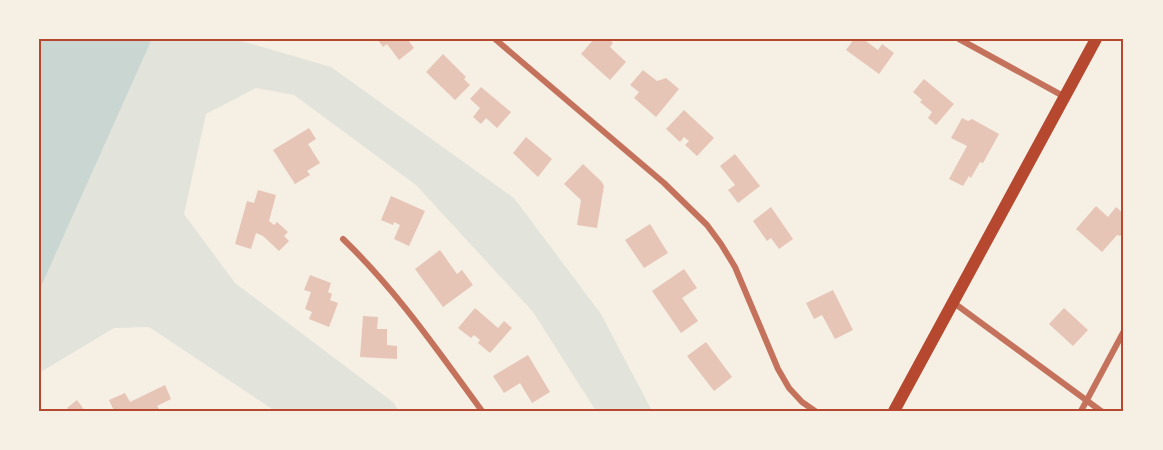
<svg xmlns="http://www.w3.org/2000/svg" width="1163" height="450" font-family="'IBM Plex Serif',serif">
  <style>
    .green { fill: #e2e4dc }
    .water { fill: #c9d6d2 }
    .building { fill: #e6c5b7 }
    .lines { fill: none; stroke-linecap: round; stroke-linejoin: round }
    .minor { stroke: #c5725c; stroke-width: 6 }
    .primary { stroke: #b5482f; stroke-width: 12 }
    .neatline { fill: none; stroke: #b5482f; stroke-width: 2 }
  </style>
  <rect width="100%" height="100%" fill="#f6efe4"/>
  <!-- green -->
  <path class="green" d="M152,39h83l96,28 183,131 87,116 51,97h-56l-63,-99 -117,-127 -122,-90 -38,-7 -50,26 -22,100 51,69 159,120 4,8h-123l-126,-84 -35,1 -75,45v-82z"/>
  <!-- water -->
  <path class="water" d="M39,39h113l-113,252z"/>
  <!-- building -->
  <path class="building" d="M377,39h33l-2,1 6,8 -15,12 -12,-16 -4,3z
    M594,39h15l4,4 -3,4 16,15 -16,18 -29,-26z
    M854,39h9l15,11 4,-6 12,9 -15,21 -33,-24z
    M443,54l23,23 -2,2 6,6 -15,15 -29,-28z
    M643,70l14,11 9,-3 13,11 -23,28 -22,-19 5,-6 -9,-7z
    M924,79l30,25 -18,21 -8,-7 4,-6 -12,-10 2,-2 -9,-8z
    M481,87l30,25 -14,16 -11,-10 -5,6 -8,-7 7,-9 -10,-9z
    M684,110l30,28 -17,18 -12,-11 4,-4 -5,-4 -4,5 -14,-13z
    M962,118l6,3 4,-2 27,15 -16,29 -3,-1 -9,16 -2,-2 -6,10 -14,-7 18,-33 -16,-8z
    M309,128l7,11 -8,5 12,19 -13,8 3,4 -15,9 -22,-34z
    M526,137l26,22 -14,18 -25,-24z
    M735,154l25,32 -22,17 -10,-13 7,-5 -15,-19z
    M583,164l19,18 2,4 -7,42 -20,-3 4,-25 -17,-16z
    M258,190l18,5 -7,26 5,4 3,-3 11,10 -4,4 5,5 -10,10 -16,-15 -7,-3 -5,16 -16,-5 12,-43 7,2z
    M391,196l34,15 -16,35 -15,-7 6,-14 -6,-3 -1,3 -12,-5z
    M1096,206l12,11 8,-10 8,7v18l-4,4 -3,-1 -15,17 -26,-23z
    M771,207l22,32 -14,10 -8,-11 -4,3 -14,-20z
    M650,224l18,29 -24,15 -19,-28z
    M440,250l17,24 5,-4 11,15 -30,22 -28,-38z
    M684,269l13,19 -15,10 16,23 -17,12 -29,-42z
    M310,275l21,8 -3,9 4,2 -2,6 8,3 -9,24 -20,-8 3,-7 -7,-3 6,-17 -7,-2z
    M833,290l20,40 -18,9 -13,-24 -8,4 -8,-16z
    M475,308l23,20 6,-7 8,7 -22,25 -12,-10 2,-3 -6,-5 -3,3 -13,-10z
    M1064,308l24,22 -15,16 -24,-22z
    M363,316l15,1 -1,12h10v16l10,1v13l-37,-2z
    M706,342l26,35 -18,14 -27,-35z
    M528,355l22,37 -18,11 -12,-20 -16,10 -11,-17z
    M165,385l6,14 -14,7 3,5h-46l-5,-11 16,-7 5,9z
    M77,400l8,11h-16l-2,-3z"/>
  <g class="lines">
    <!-- minor -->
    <path class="minor" d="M495,39l169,144 43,42 14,19 14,23 43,102 11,19 13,14 13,9
      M959,39l106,58
      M343,239c54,52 95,112 139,172
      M954,303l147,108
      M1081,411l43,-80"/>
    <!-- primary -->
    <path class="primary" d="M894,411l202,-372"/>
  </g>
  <!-- border -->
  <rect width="1163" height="450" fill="none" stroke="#f6efe4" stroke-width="81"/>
  <rect x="40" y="40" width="1082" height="370" class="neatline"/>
</svg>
